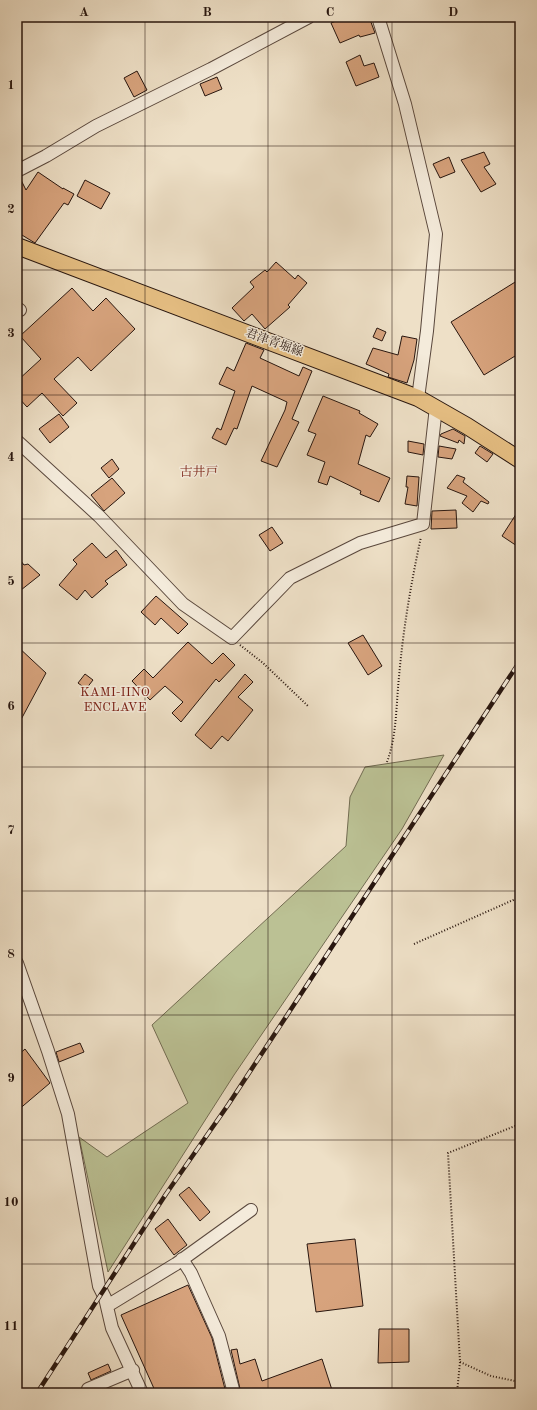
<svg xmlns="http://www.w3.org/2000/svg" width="537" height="1410" font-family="'Old Standard TT','Noto Serif JP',serif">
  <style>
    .green { fill: #bbc194; stroke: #726c52 }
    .building { fill: #d7a37d; stroke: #28160f }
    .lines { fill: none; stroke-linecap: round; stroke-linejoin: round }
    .minor-casing { stroke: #5a483d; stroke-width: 14 }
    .major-casing { stroke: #28160f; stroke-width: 18 }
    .path { stroke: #28160f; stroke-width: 2; stroke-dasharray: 1 2; stroke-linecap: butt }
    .minor { stroke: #f4ebdb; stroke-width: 12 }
    .major { stroke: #e7c084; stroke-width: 16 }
    .rail-casing { stroke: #28160f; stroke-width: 4.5 }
    .rail { stroke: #f4ebdb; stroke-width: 3; stroke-dasharray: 9; stroke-linecap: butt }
    .grid { fill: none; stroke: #28160f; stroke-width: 1; stroke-opacity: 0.55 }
    .labels { text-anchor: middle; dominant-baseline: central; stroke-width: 3; stroke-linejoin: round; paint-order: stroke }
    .street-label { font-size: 12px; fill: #28160f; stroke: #f4ebdb }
    .neighbourhood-label { font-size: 13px; fill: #7a1f14; stroke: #f4ebdb }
    .neatline { fill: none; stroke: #28160f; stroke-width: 1.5 }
    .grid-label { font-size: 13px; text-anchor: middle; font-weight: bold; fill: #28160f }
  </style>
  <rect width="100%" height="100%" fill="#eee0c7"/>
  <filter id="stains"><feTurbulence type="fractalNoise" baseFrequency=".005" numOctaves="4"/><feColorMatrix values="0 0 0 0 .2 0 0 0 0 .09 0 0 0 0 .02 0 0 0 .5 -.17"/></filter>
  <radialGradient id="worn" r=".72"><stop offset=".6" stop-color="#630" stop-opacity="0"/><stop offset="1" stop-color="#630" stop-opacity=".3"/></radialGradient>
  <!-- green -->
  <path class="green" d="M444,755l-42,74 -168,246 -126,197 -29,-135 28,20 81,-54 -36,-78 194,-179 4,-49 15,-30z"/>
  <!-- building -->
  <path class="building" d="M346,17h23l6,16 -15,4 -1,-2 -19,8 -9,-20z
    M360,55l4,11 10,-3 5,14 -23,9 -10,-24z
    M137,71l10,19 -13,7 -10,-19z
    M217,77l5,12 -17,7 -5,-12z
    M484,152l6,12 -6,3 12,17 -15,8 -20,-32z
    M449,157l6,15 -15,6 -7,-14z
    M38,172l25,17v-1l11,6 -6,11 -4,-2 -29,40 -18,-11v-54h3l6,12z
    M85,180l25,13 -9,16 -24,-13z
    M276,262l19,17 3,-4 9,8 -19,22 2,2 -25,22 -13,-15 -8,7 -12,-13 22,-21 -4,-5 15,-12 2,2z
    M520,279v74l-36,22 -33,-53z
    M72,288l21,23 13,-13 29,31 -44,42 -13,-14 -24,22 23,24 -14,13 -21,-23 -15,14 -10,-11v-15l24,-22 -21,-23z
    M377,328l9,4 -4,9 -9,-4z
    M402,336l15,3 -3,21 -7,23 -19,-6 1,-3 -23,-10 7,-16 25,7z
    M246,343l18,7 -4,8 39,18 4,-9 9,4 -20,48 7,3 -22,45 -16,-6 24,-51 2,-8 -35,-16 -15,43 -3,-1 -8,17 -14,-7 5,-10 4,2 14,-39 -16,-7 8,-17 7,4z
    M323,396l37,15 -1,2 19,11 -8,13 -4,-2 -8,29 32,14 -11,24 -19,-8 1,-3 -31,-15 -3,9 -9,-3 7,-20 -18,-7 9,-21 -8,-3z
    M59,414l10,13 -19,16 -11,-14z
    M453,429l12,7 -1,8 -5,-4 -1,3 -18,-7 1,-2z
    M408,441l16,3 -1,11 -15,-3z
    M439,446l17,3 -4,10 -14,-2z
    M480,446l13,8 -6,8 -12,-9z
    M112,459l7,10 -10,9 -8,-10z
    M457,475l8,3 -2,4 26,20 -1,2 -7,-3 -8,11 -11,-9 5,-7 -20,-8z
    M407,476l12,1 -2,29 -12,-2 3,-17h-2z
    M112,478l13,15 -21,18 -13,-16z
    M520,508v40l-18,-12z
    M456,510l1,18 -26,1 1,-18z
    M272,527l11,16 -13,8 -11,-16z
    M92,543l14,15 10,-8 11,15 -22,16 3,3 -16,14 -7,-8 -8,10 -18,-15 18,-21 -4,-4z
    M17,556l7,9 4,-1 12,11 -19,15 -4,-5z
    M156,596l32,28 -10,10 -17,-16 -6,7 -14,-13z
    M363,635l19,31 -14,9 -20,-32z
    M188,642l24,22 11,-11 12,12 -16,17 -3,-3 -35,43 -9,-9 11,-11 -18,-16 -15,14 -18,-19 12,-12 9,9z
    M17,646l29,27 -29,54z
    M85,674l8,6 -7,9 -8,-6z
    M245,674l8,8 -15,15 15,13 -25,31 -6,-5 -11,13 -16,-14z
    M80,1043l4,9 -25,10 -3,-10z
    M25,1049l25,34 -33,28v-55z
    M189,1187l21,25 -10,9 -21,-26z
    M168,1219l19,26 -13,10 -19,-26z
    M355,1239l8,67 -47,6 -9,-68z
    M188,1285l24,53 14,55h-70l-35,-78z
    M379,1329h30v33l-31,1z
    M237,1349l3,15 15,-5 7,22 60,-22 11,34h-92l-10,-43z
    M108,1364l3,7 -20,9 -3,-7z"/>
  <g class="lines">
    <defs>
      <path id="minor" d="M378,17l27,87 31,130 -9,97 -9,67
        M17,171l29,-15 50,-30 115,-57 98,-52
        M17,308l3,2
        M17,441l82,75 84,88 49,34 58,-60 70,-35 63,-19 13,-117
        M17,963l31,88 20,63 31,172 6,12 7,30 30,65
        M182,1259l9,14 28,63 15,57
        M107,1306l69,-42 75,-54
        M88,1389l45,-19"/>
      <path id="major" d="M17,246l401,152 49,28 53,34"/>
    </defs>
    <!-- minor casing -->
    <use href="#minor" class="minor-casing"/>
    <!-- major casing -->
    <use href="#major" class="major-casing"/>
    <!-- path -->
    <path class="path" d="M17,52l4,19 -4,14
      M240,645l23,18 45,43
      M387,762c10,-27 9,-57 12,-85 4,-47 12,-94 22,-140
      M414,944l106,-47
      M460,1362l31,14 29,6
      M457,1393l3,-31 -12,-209 72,-29"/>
    <!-- minor -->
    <use href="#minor" class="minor"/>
    <!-- major -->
    <use href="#major" class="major"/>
    <defs>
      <path id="rail" d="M37,1393l129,-199 62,-89 292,-444"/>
    </defs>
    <!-- rail casing -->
    <use href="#rail" class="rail-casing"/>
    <!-- rail -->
    <use href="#rail" class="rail"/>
  </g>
  <!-- grid -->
  <path class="grid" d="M145,17v1376M268,17v1376M392,17v1376M17,146h503M17,270h503M17,395h503M17,519h503M17,643h503M17,767h503M17,891h503M17,1015h503M17,1140h503M17,1264h503"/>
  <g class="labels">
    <!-- street labels -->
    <g class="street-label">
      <text transform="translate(274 343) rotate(20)">君津青堀線</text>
    </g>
    <!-- neighbourhood labels -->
    <g class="neighbourhood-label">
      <text x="199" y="472">古井戸</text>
      <text x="115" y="692">KAMI-IINO<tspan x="115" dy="15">ENCLAVE</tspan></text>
    </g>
  </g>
  <!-- margin -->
  <rect width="537" height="1410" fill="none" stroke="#eee0c7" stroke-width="44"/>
  <rect x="22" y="22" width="493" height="1366" class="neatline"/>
  <g class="grid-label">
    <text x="84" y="16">A</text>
    <text x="207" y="16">B</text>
    <text x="330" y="16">C</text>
    <text x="453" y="16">D</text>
    <text x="11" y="89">1</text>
    <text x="11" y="213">2</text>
    <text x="11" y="337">3</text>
    <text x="11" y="461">4</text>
    <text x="11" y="585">5</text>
    <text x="11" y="710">6</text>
    <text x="11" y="834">7</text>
    <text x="11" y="958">8</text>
    <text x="11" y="1082">9</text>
    <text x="11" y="1206">10</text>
    <text x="11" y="1330">11</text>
  </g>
  <rect width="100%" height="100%" filter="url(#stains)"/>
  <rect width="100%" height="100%" fill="url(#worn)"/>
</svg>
